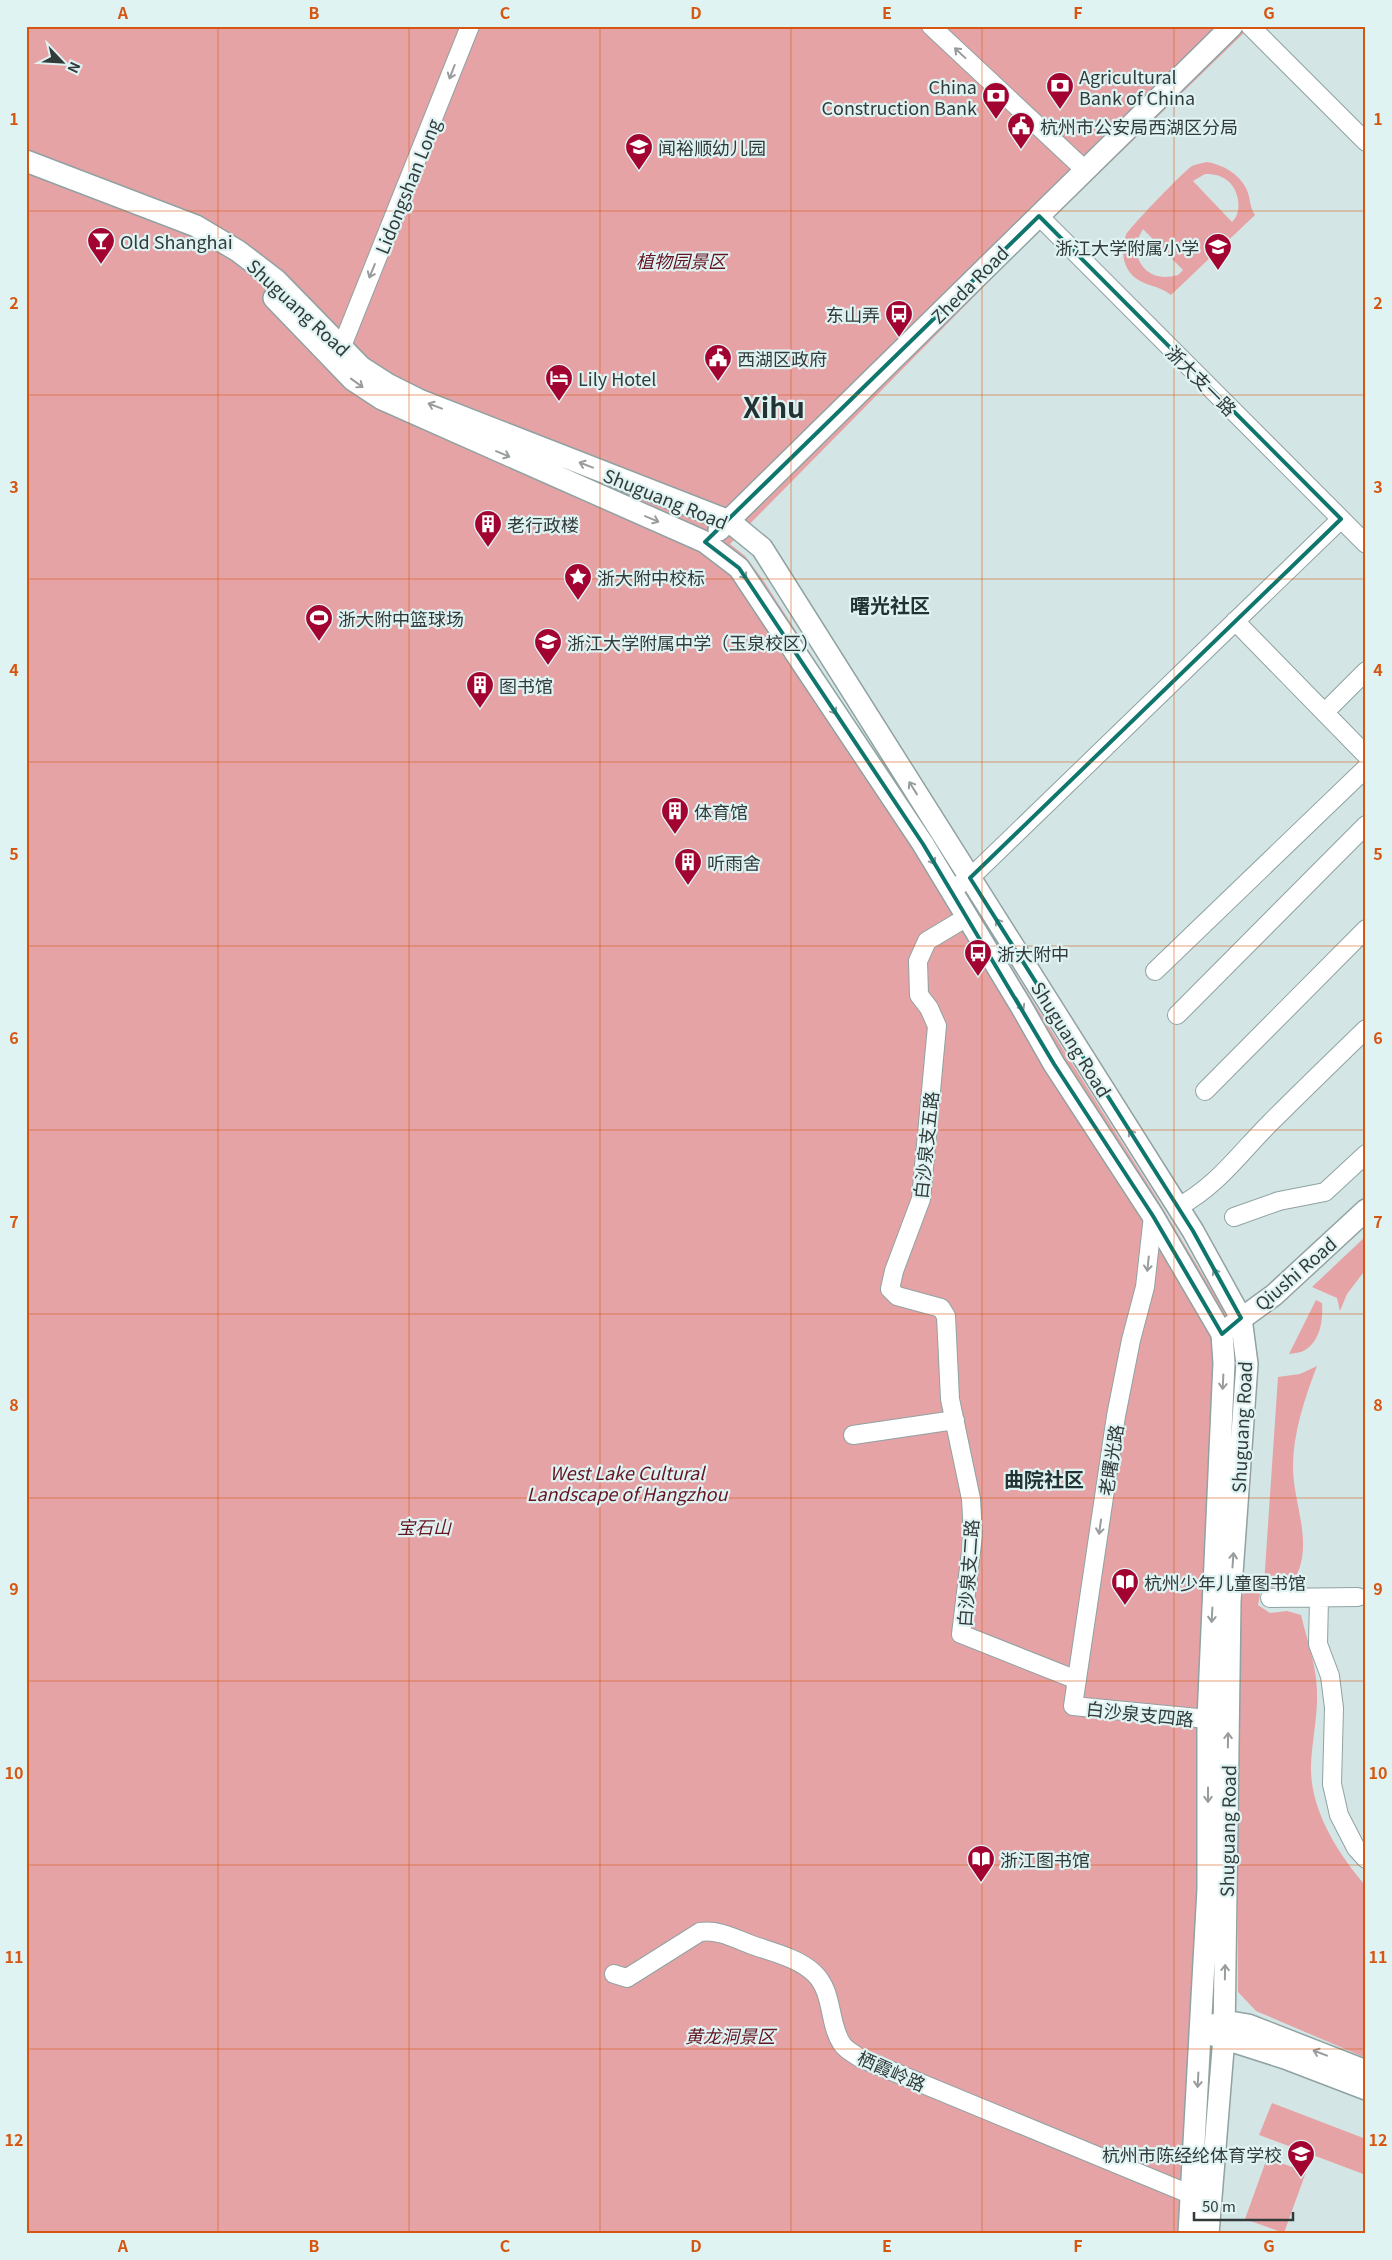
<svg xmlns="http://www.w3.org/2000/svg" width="1392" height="2260" font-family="Georgia,'Noto Sans SC',serif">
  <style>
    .green { fill: #e6a3a6; fill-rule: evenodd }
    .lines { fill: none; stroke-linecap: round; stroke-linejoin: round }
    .minor-casing { stroke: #90a2a2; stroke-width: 20 }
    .major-casing { stroke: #90a2a2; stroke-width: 24 }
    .minor { stroke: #fff; stroke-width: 18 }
    .major { stroke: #fff; stroke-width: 21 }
    .oneway { stroke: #989c9c }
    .marked { fill: none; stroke: #0f766e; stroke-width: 4; stroke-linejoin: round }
    .grid { fill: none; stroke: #d65611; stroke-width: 1; stroke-opacity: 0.55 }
    .labels { text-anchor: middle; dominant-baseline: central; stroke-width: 4.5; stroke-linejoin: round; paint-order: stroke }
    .poi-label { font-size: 18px; fill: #323a3a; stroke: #e0f3f3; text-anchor: start }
    .street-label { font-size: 18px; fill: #323a3a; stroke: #e0f3f3 }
    .park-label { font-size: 18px; font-style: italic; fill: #651422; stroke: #e0f3f3 }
    .quarter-label { font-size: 20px; font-weight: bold; fill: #233232; stroke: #e0f3f3 }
    .town-label { font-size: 28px; font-weight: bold; fill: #233232; stroke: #e0f3f3 }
    .neatline { fill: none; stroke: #d65611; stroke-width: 2 }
    .grid-label { font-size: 16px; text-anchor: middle; font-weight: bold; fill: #d65611 }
  </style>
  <rect width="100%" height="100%" fill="#d3e6e5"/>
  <!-- green -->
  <path class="green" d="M26,26h1225l-232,225 -289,293 15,12 18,24 201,312 189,300 69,115 12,32 1,20 -40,875h-1169z
    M1207,162c16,3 31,11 39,26 5,10 3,18 9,27l-84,80c-14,-12 -34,-8 -44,-27 -5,-9 -5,-23 -1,-33 4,-8 58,-64 66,-69 4,-2 11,-3 15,-4zM1205,174c9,0 16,1 23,7 11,9 15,31 4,41l-39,-41zM1143,229l40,41 -5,5c-24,7 -41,-5 -43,-31z
    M1366,1236v33l-19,25 -7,17 -3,-13 -25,-11z
    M1316,1300l6,3c1,16 -1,37 -17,47 -4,3 -11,3 -16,4z
    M1317,1366c-12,32 -24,66 -24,101 0,37 22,78 1,113l-26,9 -4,-5 14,-207 22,-3z
    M1250,1583l10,11 -2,11 12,8 17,-2 14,4c5,21 13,43 15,64 4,29 -4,58 -5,87 -1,44 27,88 55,120v172l-110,-47 -18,-19 -2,-386z
    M1272,2103l94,36v36l-107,-40z
    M1267,2158l39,14 -22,61 -39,-14z"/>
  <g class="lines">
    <defs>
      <path id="minor" d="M931,26l154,144
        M1250,26l116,116
        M1039,216l327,328
        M342,346l128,-320
        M1235,621l131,134
        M1325,712l41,-41
        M951,890l19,-12 371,-359
        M967,917l-40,24 -9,20 1,34 10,13 8,18 -16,173 -27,72 -4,18 7,7 44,12 5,8 4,83 21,100 2,36 -12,99 116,46
        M1155,971l211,-203
        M1177,1015l189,-190
        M1205,1091l161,-162
        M1178,1207c39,-21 61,-53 92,-84 32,-32 64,-63 96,-94
        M1153,1216l-8,71 -14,53 -15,76 -43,290 135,13
        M1234,1217l45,-16 46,-9 41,-38
        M853,1435l102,-15
        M1270,1598l88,-1
        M1319,1598l-1,46 12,32 4,32 -2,76 7,31 17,33 10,11
        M614,1974l13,4 73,-46c18,-3 36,7 52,13 20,7 46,13 62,28 20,19 14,50 28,71 4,6 12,10 18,14l332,137"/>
      <path id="major" d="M26,161l170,65 42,25 38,29 85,87 28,18 30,15 310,121 33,27 431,683 48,87 6,46 -17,237 -6,436 -16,197
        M274,298l79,82 29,19 323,143 34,26 184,276 98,162 33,58 99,152 69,118 2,29 -16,356v170l-19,345
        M719,530l513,-504
        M1230,1327l44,-32 92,-85
        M1212,2026l12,-5 24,4 118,46
        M1210,2034l75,24 81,31"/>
    </defs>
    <!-- minor casing -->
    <use href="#minor" class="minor-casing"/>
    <!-- major casing -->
    <use href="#major" class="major-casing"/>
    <!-- minor -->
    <use href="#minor" class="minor"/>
    <!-- major -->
    <use href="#major" class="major"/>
  </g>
  <!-- one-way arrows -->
  <defs><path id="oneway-shaft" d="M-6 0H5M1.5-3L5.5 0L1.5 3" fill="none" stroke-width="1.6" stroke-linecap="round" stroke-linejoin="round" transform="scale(1.25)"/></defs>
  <g class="oneway">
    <use href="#oneway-shaft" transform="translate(960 53) rotate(-137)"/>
    <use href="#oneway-shaft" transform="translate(452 72) rotate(111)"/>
    <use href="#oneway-shaft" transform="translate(372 271) rotate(112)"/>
    <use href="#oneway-shaft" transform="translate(357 383) rotate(36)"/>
    <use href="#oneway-shaft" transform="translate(435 406) rotate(-159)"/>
    <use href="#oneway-shaft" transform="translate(503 454) rotate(23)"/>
    <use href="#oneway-shaft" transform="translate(586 465) rotate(-159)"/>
    <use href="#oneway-shaft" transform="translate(652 519) rotate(23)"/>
    <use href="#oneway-shaft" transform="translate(742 573) rotate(53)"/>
    <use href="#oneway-shaft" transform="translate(832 708) rotate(56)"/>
    <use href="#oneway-shaft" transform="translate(913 788) rotate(-122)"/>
    <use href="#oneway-shaft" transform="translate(931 858) rotate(59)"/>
    <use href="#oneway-shaft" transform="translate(1000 925) rotate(-122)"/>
    <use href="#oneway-shaft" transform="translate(1020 1004) rotate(60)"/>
    <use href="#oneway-shaft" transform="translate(1133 1136) rotate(-122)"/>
    <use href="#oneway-shaft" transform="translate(1148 1264) rotate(96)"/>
    <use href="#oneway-shaft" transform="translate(1217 1275) rotate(-119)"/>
    <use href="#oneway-shaft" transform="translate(1223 1382) rotate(93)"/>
    <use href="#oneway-shaft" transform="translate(1100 1527) rotate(98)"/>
    <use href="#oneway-shaft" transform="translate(1233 1560) rotate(-86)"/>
    <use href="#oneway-shaft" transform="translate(1212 1615) rotate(93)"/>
    <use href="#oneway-shaft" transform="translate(1228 1740) rotate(-89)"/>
    <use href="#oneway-shaft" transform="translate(1208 1795) rotate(90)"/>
    <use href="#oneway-shaft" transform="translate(1225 1972) rotate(-89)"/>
    <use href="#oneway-shaft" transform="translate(1320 2053) rotate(-159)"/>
    <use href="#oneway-shaft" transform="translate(1198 2080) rotate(93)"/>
  </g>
  <!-- marked area -->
  <path class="marked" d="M1039,216l302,303 -371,359 223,353 48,87 -19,16 -69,-118 -99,-152 -131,-220 -184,-276 -34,-26z"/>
  <!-- grid -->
  <path class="grid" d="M218,26v2208M409,26v2208M600,26v2208M791,26v2208M982,26v2208M1174,26v2208M26,211h1340M26,395h1340M26,579h1340M26,762h1340M26,946h1340M26,1130h1340M26,1314h1340M26,1498h1340M26,1681h1340M26,1865h1340M26,2049h1340"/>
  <!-- icons -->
  <defs>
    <symbol id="bank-pin" viewBox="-11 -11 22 30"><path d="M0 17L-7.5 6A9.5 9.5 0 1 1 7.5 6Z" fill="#a20331" stroke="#e0f3f3"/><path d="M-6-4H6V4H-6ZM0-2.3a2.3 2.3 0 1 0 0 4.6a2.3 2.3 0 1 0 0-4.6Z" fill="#fff"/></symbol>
    <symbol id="civic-pin" viewBox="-11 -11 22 30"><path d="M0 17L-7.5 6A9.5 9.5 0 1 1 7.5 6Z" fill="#a20331" stroke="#e0f3f3"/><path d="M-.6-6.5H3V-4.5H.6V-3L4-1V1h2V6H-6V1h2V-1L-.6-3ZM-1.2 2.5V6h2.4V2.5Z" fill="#fff"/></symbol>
    <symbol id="school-pin" viewBox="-11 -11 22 30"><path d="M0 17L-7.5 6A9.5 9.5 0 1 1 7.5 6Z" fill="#a20331" stroke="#e0f3f3"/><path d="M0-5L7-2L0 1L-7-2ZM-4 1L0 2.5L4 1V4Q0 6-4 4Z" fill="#fff"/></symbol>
    <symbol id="bar-pin" viewBox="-11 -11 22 30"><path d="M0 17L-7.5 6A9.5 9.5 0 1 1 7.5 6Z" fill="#a20331" stroke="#e0f3f3"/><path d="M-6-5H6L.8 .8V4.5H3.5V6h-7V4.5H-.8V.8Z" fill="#fff"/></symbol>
    <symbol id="bus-pin" viewBox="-11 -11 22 30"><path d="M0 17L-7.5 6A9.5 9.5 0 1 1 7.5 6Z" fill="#a20331" stroke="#e0f3f3"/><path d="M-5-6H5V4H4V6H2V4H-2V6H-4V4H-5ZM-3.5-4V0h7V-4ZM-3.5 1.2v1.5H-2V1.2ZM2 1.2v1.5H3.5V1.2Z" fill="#fff"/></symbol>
    <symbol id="hotel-pin" viewBox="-11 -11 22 30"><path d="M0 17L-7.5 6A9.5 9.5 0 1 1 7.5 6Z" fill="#a20331" stroke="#e0f3f3"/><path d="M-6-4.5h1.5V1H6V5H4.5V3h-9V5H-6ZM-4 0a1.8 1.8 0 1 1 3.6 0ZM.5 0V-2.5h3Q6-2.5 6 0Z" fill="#fff"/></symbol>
    <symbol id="building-pin" viewBox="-11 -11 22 30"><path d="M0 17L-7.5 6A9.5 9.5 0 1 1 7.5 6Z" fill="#a20331" stroke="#e0f3f3"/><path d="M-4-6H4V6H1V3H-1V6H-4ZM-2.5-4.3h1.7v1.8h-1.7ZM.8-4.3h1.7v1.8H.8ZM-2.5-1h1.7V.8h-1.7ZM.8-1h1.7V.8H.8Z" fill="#fff"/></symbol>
    <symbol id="sight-pin" viewBox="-11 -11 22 30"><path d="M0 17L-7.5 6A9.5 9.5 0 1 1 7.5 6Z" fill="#a20331" stroke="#e0f3f3"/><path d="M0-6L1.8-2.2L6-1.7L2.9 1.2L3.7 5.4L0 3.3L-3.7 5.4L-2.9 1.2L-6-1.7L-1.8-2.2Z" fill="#fff"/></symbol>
    <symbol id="stadium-pin" viewBox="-11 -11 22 30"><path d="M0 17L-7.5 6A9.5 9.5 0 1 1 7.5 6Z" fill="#a20331" stroke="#e0f3f3"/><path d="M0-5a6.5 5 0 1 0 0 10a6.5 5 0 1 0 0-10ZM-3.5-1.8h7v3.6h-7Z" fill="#fff"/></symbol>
    <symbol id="library-pin" viewBox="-11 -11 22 30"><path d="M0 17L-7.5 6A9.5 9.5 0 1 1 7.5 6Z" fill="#a20331" stroke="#e0f3f3"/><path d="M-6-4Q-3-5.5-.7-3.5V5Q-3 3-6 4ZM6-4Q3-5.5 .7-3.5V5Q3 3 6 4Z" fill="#fff"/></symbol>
    <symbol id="university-pin" viewBox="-11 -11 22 30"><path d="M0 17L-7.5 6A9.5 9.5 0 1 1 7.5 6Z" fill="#a20331" stroke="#e0f3f3"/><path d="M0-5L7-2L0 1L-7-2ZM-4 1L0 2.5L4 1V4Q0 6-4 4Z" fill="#fff"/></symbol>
  </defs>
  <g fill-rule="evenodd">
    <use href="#bank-pin" x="1044" y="70" width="32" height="43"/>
    <use href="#bank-pin" x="980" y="80" width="32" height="43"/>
    <use href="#civic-pin" x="1005" y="110" width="32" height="43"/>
    <use href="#school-pin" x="623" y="131" width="32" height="43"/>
    <use href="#bar-pin" x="85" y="225" width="32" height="43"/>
    <use href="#school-pin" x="1202" y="231" width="32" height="43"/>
    <use href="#bus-pin" x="883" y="298" width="32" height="43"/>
    <use href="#civic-pin" x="702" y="342" width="32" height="43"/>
    <use href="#hotel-pin" x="543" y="362" width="32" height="43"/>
    <use href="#building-pin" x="472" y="508" width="32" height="43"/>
    <use href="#sight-pin" x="562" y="561" width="32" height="43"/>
    <use href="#stadium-pin" x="303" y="602" width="32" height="43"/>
    <use href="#school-pin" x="532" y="626" width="32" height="43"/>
    <use href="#building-pin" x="464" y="669" width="32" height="43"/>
    <use href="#building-pin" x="659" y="795" width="32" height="43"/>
    <use href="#building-pin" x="672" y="846" width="32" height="43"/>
    <use href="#bus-pin" x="962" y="937" width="32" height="43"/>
    <use href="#library-pin" x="1109" y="1566" width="32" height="43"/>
    <use href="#library-pin" x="965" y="1843" width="32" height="43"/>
    <use href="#university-pin" x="1285" y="2138" width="32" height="43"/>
  </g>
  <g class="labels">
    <!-- poi labels -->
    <g class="poi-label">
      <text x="1079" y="76">Agricultural<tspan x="1079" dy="21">Bank of China</tspan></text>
      <text x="977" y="86" text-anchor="end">China<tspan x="977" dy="21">Construction Bank</tspan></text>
      <text x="1040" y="126">杭州市公安局西湖区分局</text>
      <text x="658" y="147">闻裕顺幼儿园</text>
      <text x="120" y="241">Old Shanghai</text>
      <text x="1199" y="247" text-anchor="end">浙江大学附属小学</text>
      <text x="880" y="314" text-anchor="end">东山弄</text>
      <text x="737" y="358">西湖区政府</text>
      <text x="578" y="378">Lily Hotel</text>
      <text x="507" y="524">老行政楼</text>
      <text x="597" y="577">浙大附中校标</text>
      <text x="338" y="618">浙大附中篮球场</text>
      <text x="567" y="642">浙江大学附属中学（玉泉校区）</text>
      <text x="499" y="685">图书馆</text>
      <text x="694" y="811">体育馆</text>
      <text x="707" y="862">听雨舍</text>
      <text x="997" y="953">浙大附中</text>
      <text x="1144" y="1582">杭州少年儿童图书馆</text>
      <text x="1000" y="1859">浙江图书馆</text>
      <text x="1282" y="2154" text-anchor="end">杭州市陈经纶体育学校</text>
    </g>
    <!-- street labels -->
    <g class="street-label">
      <text transform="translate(407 186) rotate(-68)">Lidongshan Long</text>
      <text transform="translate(969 284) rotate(-45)">Zheda Road</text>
      <text transform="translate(299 307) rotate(43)">Shuguang Road</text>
      <text transform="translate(1202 380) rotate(45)">浙大支一路</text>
      <text transform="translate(666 498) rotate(22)">Shuguang Road</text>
      <text transform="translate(1072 1039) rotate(58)">Shuguang Road</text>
      <text transform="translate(925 1145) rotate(-84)">白沙泉支五路</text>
      <text transform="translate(1295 1273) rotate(-41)">Qiushi Road</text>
      <text transform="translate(1241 1427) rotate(-87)">Shuguang Road</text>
      <text transform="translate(1110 1460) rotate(-81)">老曙光路</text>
      <text transform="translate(967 1573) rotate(-86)">白沙泉支二路</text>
      <text transform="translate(1140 1713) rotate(6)">白沙泉支四路</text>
      <text transform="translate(1227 1831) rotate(-89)">Shuguang Road</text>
      <text transform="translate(892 2070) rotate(24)">栖霞岭路</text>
    </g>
    <!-- park labels -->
    <g class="park-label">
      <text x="681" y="260">植物园景区</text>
      <text x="627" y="1472">West Lake Cultural<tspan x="627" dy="21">Landscape of Hangzhou</tspan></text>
      <text x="424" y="1526">宝石山</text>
      <text x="730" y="2035">黄龙洞景区</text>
    </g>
    <!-- quarter labels -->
    <g class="quarter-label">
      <text x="890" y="604">曙光社区</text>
      <text x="1044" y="1478">曲院社区</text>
    </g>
    <!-- town labels -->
    <g class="town-label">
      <text x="774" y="406">Xihu</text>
    </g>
  </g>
  <!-- border -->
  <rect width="1392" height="2260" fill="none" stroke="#e0f3f3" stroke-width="55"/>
  <!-- north arrow -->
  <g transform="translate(62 62) rotate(115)" stroke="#e0f3f3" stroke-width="4" paint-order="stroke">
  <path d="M0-4L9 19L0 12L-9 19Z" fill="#323a3a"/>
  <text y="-8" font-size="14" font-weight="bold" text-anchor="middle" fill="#323a3a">N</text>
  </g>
  <!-- scale -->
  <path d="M1194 2212v8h99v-8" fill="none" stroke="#323a3a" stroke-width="2.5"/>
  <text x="1202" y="2212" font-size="15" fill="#323a3a" stroke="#e0f3f3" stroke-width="4" paint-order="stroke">50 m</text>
  <rect x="28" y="28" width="1336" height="2204" class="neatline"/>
  <g class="grid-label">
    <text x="123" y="19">A</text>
    <text x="314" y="19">B</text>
    <text x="505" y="19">C</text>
    <text x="696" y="19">D</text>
    <text x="887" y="19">E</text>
    <text x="1078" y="19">F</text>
    <text x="1269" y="19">G</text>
    <text x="14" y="125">1</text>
    <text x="1378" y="125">1</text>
    <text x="14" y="309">2</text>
    <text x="1378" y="309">2</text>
    <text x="14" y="493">3</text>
    <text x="1378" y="493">3</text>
    <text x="14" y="676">4</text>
    <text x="1378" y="676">4</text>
    <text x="14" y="860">5</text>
    <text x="1378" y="860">5</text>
    <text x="14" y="1044">6</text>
    <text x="1378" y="1044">6</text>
    <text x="14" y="1228">7</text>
    <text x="1378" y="1228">7</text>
    <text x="14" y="1411">8</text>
    <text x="1378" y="1411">8</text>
    <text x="14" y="1595">9</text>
    <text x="1378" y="1595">9</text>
    <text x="14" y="1779">10</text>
    <text x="1378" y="1779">10</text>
    <text x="14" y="1963">11</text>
    <text x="1378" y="1963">11</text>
    <text x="14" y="2146">12</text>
    <text x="1378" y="2146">12</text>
    <text x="123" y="2252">A</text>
    <text x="314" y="2252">B</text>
    <text x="505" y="2252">C</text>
    <text x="696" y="2252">D</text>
    <text x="887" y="2252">E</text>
    <text x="1078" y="2252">F</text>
    <text x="1269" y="2252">G</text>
  </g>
</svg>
